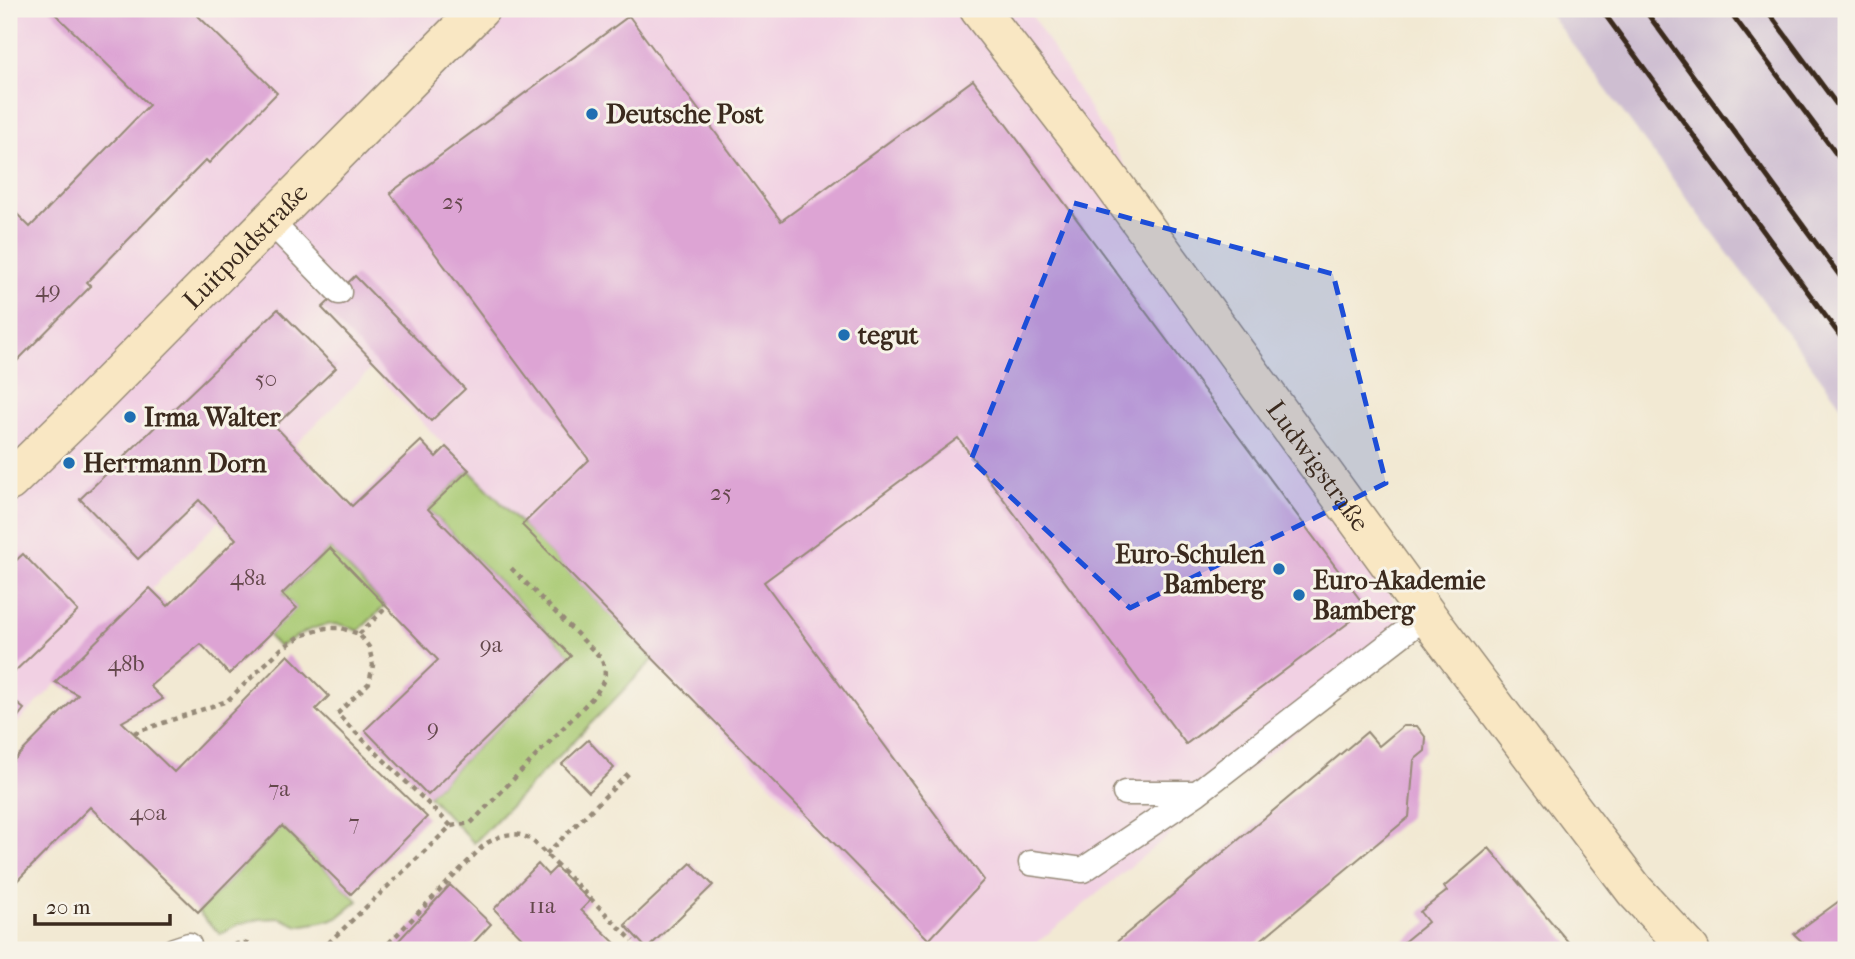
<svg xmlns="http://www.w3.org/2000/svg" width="1855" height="959" font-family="'IM FELL French Canon',serif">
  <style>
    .built { fill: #f1d0e3 }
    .railway { fill: #cebed1 }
    .grass { fill: #a7c971; stroke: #717a48; stroke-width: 2 }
    .building { fill: #dda4d4 }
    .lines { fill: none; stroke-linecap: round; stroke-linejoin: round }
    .lane-casing { stroke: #968a78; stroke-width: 27 }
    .secondary-casing { stroke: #968a78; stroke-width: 41 }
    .path { stroke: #968a78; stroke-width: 4.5; stroke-dasharray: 5 5; stroke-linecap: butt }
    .lane { stroke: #fff; stroke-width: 24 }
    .secondary { stroke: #f9e7c3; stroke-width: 38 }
    .rail { stroke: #3b2a1e; stroke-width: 5 }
    .marked { fill: #1d4ed8; fill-opacity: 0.2; stroke: #1d4ed8; stroke-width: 5; stroke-dasharray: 14 9; stroke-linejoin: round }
    .poi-dot { fill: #1f6fb2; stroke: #f7f3e8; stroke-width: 2.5 }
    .labels { text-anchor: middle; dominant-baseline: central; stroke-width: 6; stroke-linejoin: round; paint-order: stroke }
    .number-label { font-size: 23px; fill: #64484c }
    .poi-label { font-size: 26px; font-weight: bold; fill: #3b2a1e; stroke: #f7f3e8; text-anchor: start }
    .street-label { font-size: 26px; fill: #3b2a1e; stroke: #f7f3e8 }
  </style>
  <rect width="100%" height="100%" fill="#f7f3e8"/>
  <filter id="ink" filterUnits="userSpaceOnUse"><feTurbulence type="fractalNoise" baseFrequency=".0143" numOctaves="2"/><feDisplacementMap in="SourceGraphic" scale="14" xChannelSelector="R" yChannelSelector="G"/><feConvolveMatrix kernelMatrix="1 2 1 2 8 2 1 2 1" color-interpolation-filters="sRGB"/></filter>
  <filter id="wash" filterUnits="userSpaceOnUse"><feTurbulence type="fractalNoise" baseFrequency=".00686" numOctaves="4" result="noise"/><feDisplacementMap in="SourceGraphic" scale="28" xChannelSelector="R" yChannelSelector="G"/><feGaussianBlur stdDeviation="1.57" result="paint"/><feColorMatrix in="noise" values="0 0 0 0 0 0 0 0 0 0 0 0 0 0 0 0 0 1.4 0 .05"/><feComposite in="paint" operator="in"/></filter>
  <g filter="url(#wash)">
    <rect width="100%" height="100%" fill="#f2e9d3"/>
    <!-- built -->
    <path class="built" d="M9,9h1019l387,626 -387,315h-98l-559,-581 -362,362z"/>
    <!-- railway -->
    <path class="railway" d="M1546,9h300v403z"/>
    <!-- grass -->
    <path class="grass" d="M469,470l185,189 -180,184 -46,-48 143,-139 -143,-147z
      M330,548l55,58 -27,25c-5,-2 -11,-5 -16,-6 -22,-4 -46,11 -63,22l-11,-11 28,-28 -14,-14z
      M282,826l76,75 -21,17 -15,4 -24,4 -17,-8 -21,1 -21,5 -19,10 -22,-22z"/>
    <g id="blocks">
      <!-- building -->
      <path class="building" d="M50,9h141l86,84 -68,70 -3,-3 -119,122 4,4 -82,83v-153l5,-5 16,16 119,-122z
        M629,16l152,205 192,-141 394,529 -181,135 -228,-306 -194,144 220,298 -55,60 -407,-415 67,-65 -199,-267z
        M355,276l110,113 -34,32 -109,-113z
        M278,309l58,59 -61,58 77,80 69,-65 15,16 10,-10 23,23 -41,39 143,147 -143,139 -63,-65 73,-70 -108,-112 -48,46 15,14 -68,66 -28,-30 -51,42 13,13 -41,23 52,50 114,-117 41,41 -13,13 111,108 -76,77 -69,-68 -84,86 -108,-105 -81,82v-124l69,-70 -23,-13 95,-94 18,18 68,-67 -37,-39 -61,59 -58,-60z
        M23,554l55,57 -66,63 -3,-3v-104z
        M9,697l15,12 -15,19z
        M1403,726h14l9,12 -1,13 -11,9 -5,57 -153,127 -1,6h-148l260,-218 12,14z
        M588,740l26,28 -25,24 -27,-28z
        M1489,848l86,102h-181l34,-28 -8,-10 27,-21 -3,-4z
        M691,863l22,22 -66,64 -22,-24z
        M538,864l10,11 8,-8 34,34 -9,9 37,36 -4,4h-80l-40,-41z
        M450,885l41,39 -24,26h-77z
        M1846,896v54h-35l-17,-16z"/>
    </g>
  </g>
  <g filter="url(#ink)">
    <use href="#blocks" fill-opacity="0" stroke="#968a78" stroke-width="2"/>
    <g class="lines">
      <defs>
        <path id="lane" d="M270,221l69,71
          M1125,793h72
          M1031,863l52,7 114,-77 230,-178
          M174,950l15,-5"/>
        <g id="secondary">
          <path id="s1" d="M979,9l116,150 342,470 109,145 89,117 55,59"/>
          <path id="s2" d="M9,482l67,-65 404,-408"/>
        </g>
      </defs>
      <!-- lane casing -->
      <use href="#lane" class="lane-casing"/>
      <!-- secondary casing -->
      <use href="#secondary" class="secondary-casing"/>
      <!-- path -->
      <path class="path" d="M359,634l28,-27
        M134,733l93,-32 54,-52 20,-13 24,-8h16l18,6 10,13 4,18 -4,18 -32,31 114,112
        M9,756l7,1
        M546,854l83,-81
        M224,946l20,-3 20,7
        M321,950l130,-124 20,-3 124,-128c10,-15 13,-20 6,-37l-93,-93
        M382,950l102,-105c16,-11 34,-16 50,-3l99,99"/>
      <!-- lane -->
      <use href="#lane" class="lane"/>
      <!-- secondary -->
      <use href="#secondary" class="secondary"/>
      <!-- rail -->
      <path class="rail" d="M1601,9l245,335
        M1644,9l202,275
        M1728,9l118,158
        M1766,9l80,108"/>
    </g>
  </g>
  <!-- marked area -->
  <path class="marked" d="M1074,203l259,71 53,209 -256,125 -159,-148z"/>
  <!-- markers -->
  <g class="poi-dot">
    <circle cx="592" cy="114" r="7"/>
    <circle cx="844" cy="335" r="7"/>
    <circle cx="130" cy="417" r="7"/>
    <circle cx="69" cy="463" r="7"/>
    <circle cx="1279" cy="569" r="7"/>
    <circle cx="1299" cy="595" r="7"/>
  </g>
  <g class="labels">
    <!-- number labels -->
    <g class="number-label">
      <text x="453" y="201">25</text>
      <text x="48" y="289">49</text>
      <text x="266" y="378">50</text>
      <text x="721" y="492">25</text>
      <text x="248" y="577">48a</text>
      <text x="491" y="644">9a</text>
      <text x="126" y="663">48b</text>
      <text x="433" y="727">9</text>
      <text x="279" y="788">7a</text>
      <text x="148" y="812">40a</text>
      <text x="354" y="822">7</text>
      <text x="542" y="905">11a</text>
    </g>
    <!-- poi labels -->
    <g class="poi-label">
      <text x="606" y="114">Deutsche Post</text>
      <text x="858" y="335">tegut</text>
      <text x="144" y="417">Irma Walter</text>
      <text x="83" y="463">Herrmann Dorn</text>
      <text x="1265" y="554" text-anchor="end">Euro-Schulen<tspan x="1265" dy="30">Bamberg</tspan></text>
      <text x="1313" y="580">Euro-Akademie<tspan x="1313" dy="30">Bamberg</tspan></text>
    </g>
    <!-- street labels -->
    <g class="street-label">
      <text stroke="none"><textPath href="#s2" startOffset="334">Luitpoldstraße</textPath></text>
      <text stroke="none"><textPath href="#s1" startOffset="569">Ludwigstraße</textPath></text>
    </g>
  </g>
  <!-- margin -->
  <rect width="1855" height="959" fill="none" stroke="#f7f3e8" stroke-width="35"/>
  <!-- scale -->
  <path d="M35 914v10h135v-10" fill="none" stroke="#3b2a1e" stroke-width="3.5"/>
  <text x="46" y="914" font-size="21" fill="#3b2a1e" stroke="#f7f3e8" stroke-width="5" paint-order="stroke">20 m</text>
</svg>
